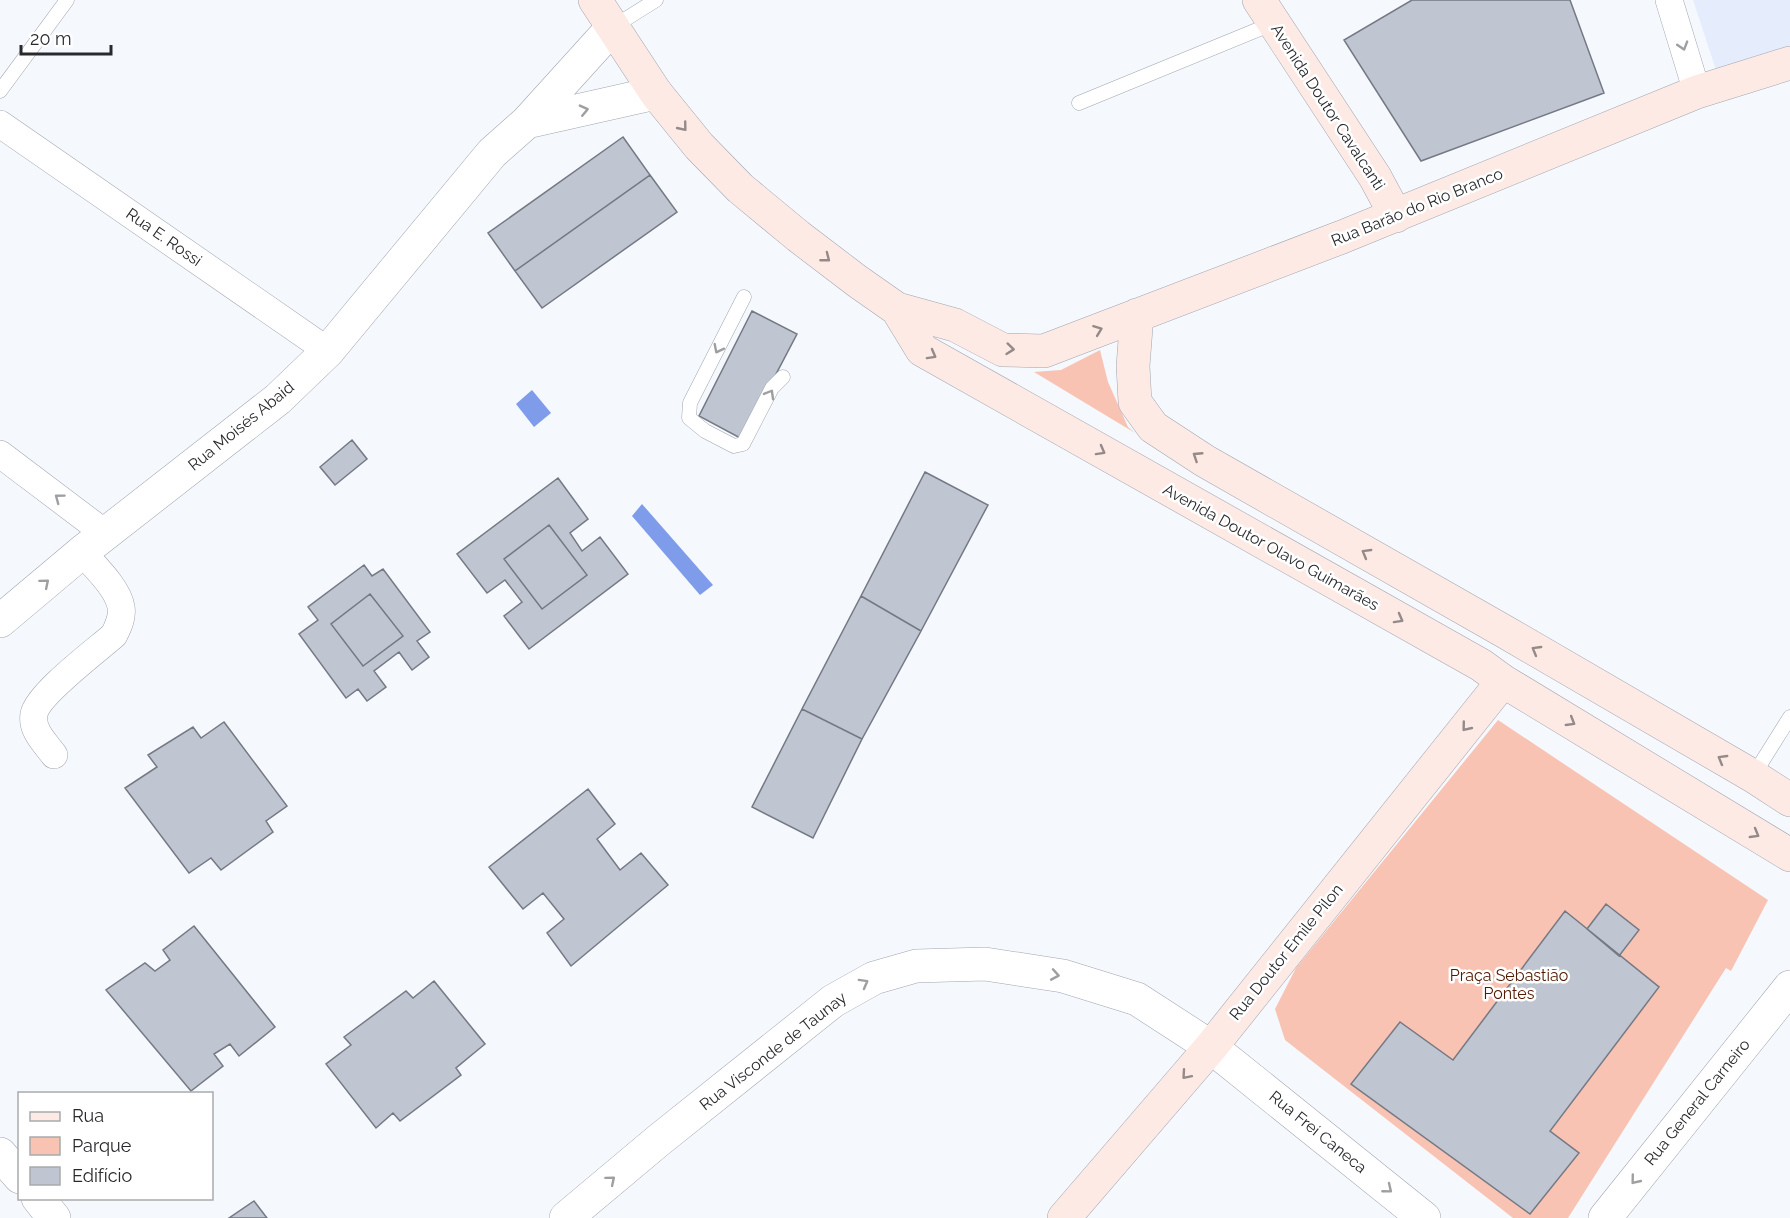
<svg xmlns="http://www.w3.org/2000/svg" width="1790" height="1218" font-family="Raleway,sans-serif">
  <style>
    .built { fill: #e5ecfc }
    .green { fill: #f8c3b2 }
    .water { fill: #7f9ceb }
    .building { fill: #bfc5d1; stroke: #747984; stroke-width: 1.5 }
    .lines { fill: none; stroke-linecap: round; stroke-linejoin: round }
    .service-casing { stroke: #a0a5b1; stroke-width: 15 }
    .minor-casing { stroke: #a0a5b1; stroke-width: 28 }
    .tertiary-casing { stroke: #a0a5b1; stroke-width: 34 }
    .secondary-casing { stroke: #a0a5b1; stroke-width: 34 }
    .service { stroke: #fff; stroke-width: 14 }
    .minor { stroke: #fff; stroke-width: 27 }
    .tertiary { stroke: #fff; stroke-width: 33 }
    .secondary { stroke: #feeae4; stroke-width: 33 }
    .oneway { stroke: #9e9fa1 }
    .oneway2 { stroke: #938a89 }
    .labels { text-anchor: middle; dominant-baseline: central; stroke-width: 5; stroke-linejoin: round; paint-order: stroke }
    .street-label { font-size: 16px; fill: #282a2e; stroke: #fff }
    .park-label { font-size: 16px; fill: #511803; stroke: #fff }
  </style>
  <rect width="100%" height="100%" fill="#f5f8fd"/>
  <!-- built -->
  <path class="built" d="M1693,0h97v47l-74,23z"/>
  <!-- green -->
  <path class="green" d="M1100,350l8,32 20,45 7,6 -101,-61 27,-2z
    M1498,720l270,180 -37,71 -5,-3 -158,250h-55l-228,-178 -10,-31 21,-41z"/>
  <!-- water -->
  <path class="water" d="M532,390l19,23 -17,14 -18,-23z
    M642,504l71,81 -13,10 -68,-79z"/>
  <!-- building -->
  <path class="building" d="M1412,0h158l34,93 -183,68 -77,-121z
    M623,137l27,38 -135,96 -27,-38z
    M650,175l27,37 -135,96 -27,-37z
    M752,311l45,23 -55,105 -43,-23z
    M352,440l15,19 -32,26 -15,-18z
    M925,472l63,33 -67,126 -60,-35z
    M558,478l30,41 -18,14 12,18 18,-14 28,37 -99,75 -25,-33 18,-14 -17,-22 -18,13 -30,-39z
    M549,525l38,50 -45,34 -38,-50z
    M364,565l8,11 11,-7 47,63 -13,9 12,16 -17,13 -13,-18 -25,19 12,16 -19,14 -9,-12 -12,9 -47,-64 19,-14 -10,-13z
    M370,594l33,42 -40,30 -32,-42z
    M861,596l60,35 -59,108 -60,-30z
    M802,709l60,30 -49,99 -61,-31z
    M224,722l63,84 -21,15 7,11 -52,38 -10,-12 -22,15 -64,-85 32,-21 -9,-12 45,-28 8,11z
    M588,789l27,35 -18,15 23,31 21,-17 27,32 -97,81 -24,-33 17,-14 -21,-26 -20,16 -34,-42z
    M1606,904l33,26 -20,26 -32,-27z
    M1565,911l94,76 -109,144 29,22 -49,61 -179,-130 49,-62 53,38z
    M194,926l81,101 -36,29 -9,-12 -16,10 9,12 -32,25 -85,-101 39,-27 10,8 15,-11 -7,-10z
    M434,981l51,63 -29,24 5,7 -61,46 -7,-8 -17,15 -50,-64 25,-19 -7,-8 62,-46 7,7z
    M254,1201l13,17h-38z"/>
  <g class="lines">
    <defs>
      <path id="service" d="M613,27l43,-27
        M0,91l67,-91
        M1079,103l195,-80
        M744,297l-54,106 -1,15 16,13 29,15 9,-2 29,-56 11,-11
        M1753,776l37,-59"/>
      <path id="minor" d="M1669,0l28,92
        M0,124l328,227
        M0,454l106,80
        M54,755c-9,-12 -23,-25 -20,-41 4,-20 63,-64 80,-79 4,-8 9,-18 7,-28 -3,-19 -27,-41 -39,-55"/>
      <path id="tertiary" d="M527,122l129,-29
        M0,621l82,-69 196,-153 50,-48 164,-198 35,-31 86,-95
        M0,1154l20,23
        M38,1198l16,20
        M566,1218l93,-78 174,-139 41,-23 42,-12 69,-2 78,12 74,23 74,48 213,171
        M1605,1218l185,-231"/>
      <path id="secondary" d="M595,0l61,93 43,53 41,42 58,48 59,45 40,28 58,16 48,25 41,1 298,-114 355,-145 93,-29
        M1259,0l116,177 21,39
        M897,309l25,41 559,315 22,16 287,174
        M1137,315l-4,51 2,36 18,25 52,34 302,172 246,143 37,24
        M1064,1218l147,-171 292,-366"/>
    </defs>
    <!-- service casing -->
    <use href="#service" class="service-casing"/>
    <!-- minor casing -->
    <use href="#minor" class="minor-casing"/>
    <!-- tertiary casing -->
    <use href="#tertiary" class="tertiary-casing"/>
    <!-- secondary casing -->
    <use href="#secondary" class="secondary-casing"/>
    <!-- service -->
    <use href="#service" class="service"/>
    <!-- minor -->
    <use href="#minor" class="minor"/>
    <!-- tertiary -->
    <use href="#tertiary" class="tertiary"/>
    <!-- secondary -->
    <use href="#secondary" class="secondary"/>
  </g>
  <!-- one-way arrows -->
  <defs><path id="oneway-chevron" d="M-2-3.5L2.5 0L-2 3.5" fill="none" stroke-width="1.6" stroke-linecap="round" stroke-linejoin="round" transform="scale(1.5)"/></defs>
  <g class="oneway">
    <use href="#oneway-chevron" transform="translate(1683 46) rotate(73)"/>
    <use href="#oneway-chevron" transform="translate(584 110) rotate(-13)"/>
    <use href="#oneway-chevron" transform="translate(718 349) rotate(117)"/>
    <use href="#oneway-chevron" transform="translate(770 394) rotate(-60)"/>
    <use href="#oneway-chevron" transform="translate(59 498) rotate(-143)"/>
    <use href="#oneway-chevron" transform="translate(45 583) rotate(-40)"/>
    <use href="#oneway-chevron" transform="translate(1055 975) rotate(10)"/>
    <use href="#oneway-chevron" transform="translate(864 983) rotate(-29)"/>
    <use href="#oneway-chevron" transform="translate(611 1180) rotate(-40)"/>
    <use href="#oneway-chevron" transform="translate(1635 1180) rotate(129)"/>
    <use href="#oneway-chevron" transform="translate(1388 1189) rotate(39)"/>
  </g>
  <g class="oneway2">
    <use href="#oneway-chevron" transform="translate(683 127) rotate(51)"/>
    <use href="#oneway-chevron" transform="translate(826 258) rotate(38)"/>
    <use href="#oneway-chevron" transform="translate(1098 330) rotate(-21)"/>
    <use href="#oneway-chevron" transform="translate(1010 349) rotate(6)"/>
    <use href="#oneway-chevron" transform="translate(932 355) rotate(29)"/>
    <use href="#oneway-chevron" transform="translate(1101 451) rotate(29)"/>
    <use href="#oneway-chevron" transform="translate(1197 456) rotate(-147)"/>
    <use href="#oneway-chevron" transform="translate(1366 553) rotate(-150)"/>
    <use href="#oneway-chevron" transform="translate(1399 619) rotate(29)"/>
    <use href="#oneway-chevron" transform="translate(1536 650) rotate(-150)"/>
    <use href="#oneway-chevron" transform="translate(1571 722) rotate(31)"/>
    <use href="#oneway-chevron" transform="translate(1466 727) rotate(129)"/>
    <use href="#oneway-chevron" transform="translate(1722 759) rotate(-150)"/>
    <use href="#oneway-chevron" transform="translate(1755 834) rotate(30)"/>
    <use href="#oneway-chevron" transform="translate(1186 1075) rotate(131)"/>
  </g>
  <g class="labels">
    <!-- street labels -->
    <g class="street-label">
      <text transform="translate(1328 107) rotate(57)">Avenida Doutor Cavalcanti</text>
      <text transform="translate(1417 207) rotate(-22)">Rua Barão do Rio Branco</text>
      <text transform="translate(164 237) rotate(35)">Rua E. Rossi</text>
      <text transform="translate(241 426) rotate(-39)">Rua Moisés Abaid</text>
      <text transform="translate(1271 547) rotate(29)">Avenida Doutor Olavo Guimarães</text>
      <text transform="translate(1286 952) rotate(-51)">Rua Doutor Emile Pilon</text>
      <text transform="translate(773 1051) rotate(-38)">Rua Visconde de Taunay</text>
      <text transform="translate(1697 1102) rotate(-51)">Rua General Carneiro</text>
      <text transform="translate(1318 1132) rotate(39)">Rua Frei Caneca</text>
    </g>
    <!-- park labels -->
    <g class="park-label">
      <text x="1509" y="975">Praça Sebastião<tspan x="1509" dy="18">Pontes</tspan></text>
    </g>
  </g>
  <!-- legend -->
  <rect x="18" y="1092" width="195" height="108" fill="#ffffff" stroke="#a9aaab" stroke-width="1.5"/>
  <rect x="30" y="1112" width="30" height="9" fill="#feeae4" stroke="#a9aaab" stroke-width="1.5"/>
  <text x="72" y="1122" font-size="18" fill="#282a2e">Rua</text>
  <rect x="30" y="1137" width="30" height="18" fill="#f8c3b2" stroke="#a9aaab" stroke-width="1.5"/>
  <text x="72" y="1152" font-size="18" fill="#282a2e">Parque</text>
  <rect x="30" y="1167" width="30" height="18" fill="#bfc5d1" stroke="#a9aaab" stroke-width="1.5"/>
  <text x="72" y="1182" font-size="18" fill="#282a2e">Edifício</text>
  <!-- scale -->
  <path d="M21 45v9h90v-9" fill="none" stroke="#282a2e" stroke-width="3"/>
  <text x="30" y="45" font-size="18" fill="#282a2e" stroke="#ffffff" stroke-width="4.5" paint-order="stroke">20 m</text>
</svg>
